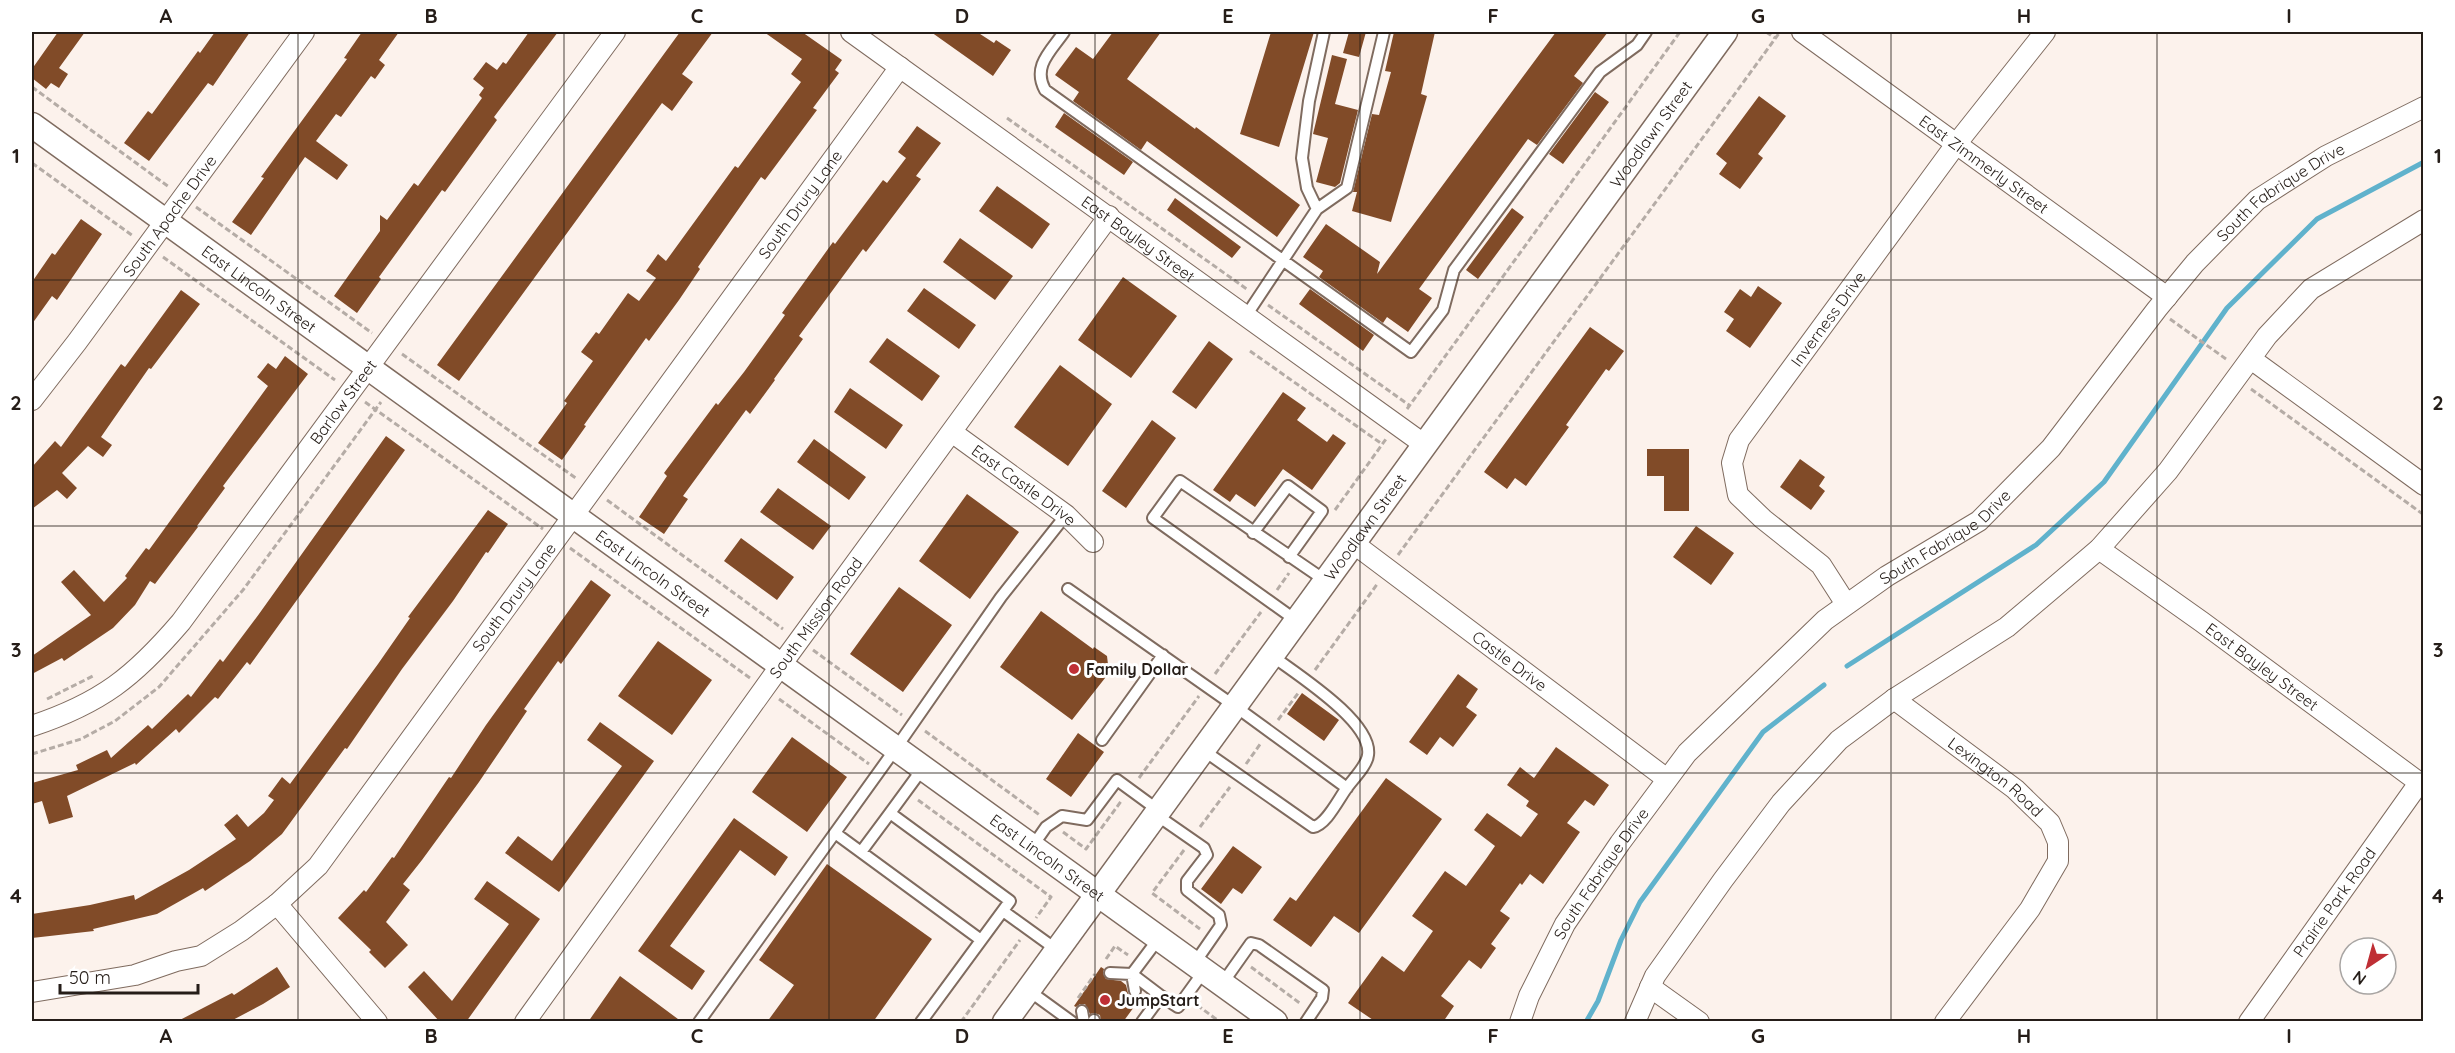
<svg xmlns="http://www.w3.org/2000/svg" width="2455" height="1053" font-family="Quicksand,sans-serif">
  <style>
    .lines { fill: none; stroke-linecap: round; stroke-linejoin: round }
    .stream { stroke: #60b2cc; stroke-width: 5 }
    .building { fill: #814b28 }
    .service-casing { stroke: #7f6b5f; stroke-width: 14 }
    .minor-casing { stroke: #7f6b5f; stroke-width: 22 }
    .tertiary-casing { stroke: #7f6b5f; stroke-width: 27 }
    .path { stroke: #b5aca6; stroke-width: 3; stroke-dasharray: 6 3; stroke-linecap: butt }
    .service { stroke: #fff; stroke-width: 10 }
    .minor { stroke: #fff; stroke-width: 20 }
    .tertiary { stroke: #fff; stroke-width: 24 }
    .grid { fill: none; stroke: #251d18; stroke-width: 1.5; stroke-opacity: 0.55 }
    .poi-dot { fill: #bf2f35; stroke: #fff; stroke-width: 2 }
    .labels { text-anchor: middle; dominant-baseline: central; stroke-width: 6; stroke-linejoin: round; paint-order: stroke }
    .street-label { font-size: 16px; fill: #251d18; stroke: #fff }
    .poi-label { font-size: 16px; font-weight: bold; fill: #251d18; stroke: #fff; text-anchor: start }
    .neatline { fill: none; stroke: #251d18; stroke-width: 2 }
    .grid-label { font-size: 20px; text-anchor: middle; font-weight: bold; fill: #251d18 }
  </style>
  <rect width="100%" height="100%" fill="#fcf2ec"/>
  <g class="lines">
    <!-- stream -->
    <path class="stream" d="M1847,666l189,-121 68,-63 123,-174 90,-89 107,-57
      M1586,1022l12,-21 23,-61 19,-38 123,-170 61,-47"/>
  </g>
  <!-- building -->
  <path class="building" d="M58,32h27l-26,36 9,6 -9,14 -8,-5 -5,6 -14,-11v-9z
    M215,32h35l-37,54 -5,-3 -59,78 -25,-18 24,-32 4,3 46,-63 2,2z
    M362,32h37l-20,28 6,5 -10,14 -4,-3 -30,41 -5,-3 -20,27 32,24 -11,15 -32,-23 -54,78 -19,-13 32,-44 -3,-1 29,-40 57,-78 -3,-1z
    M529,32h29l-64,85 3,3 -52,72 -3,-2 -63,87 2,2 -24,34 -23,-17 46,-65v-16l7,5 27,-37 4,3 64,-88 -3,-3 5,-7 -11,-9 13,-17 11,8 6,-8 3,2z
    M680,32h33l-31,42 11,8 -21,29 -10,-8 -203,278 -22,-16z
    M764,32h38l40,28 -7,10 4,3 -26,35 4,2 -52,70 -4,-3 -63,90 2,2 -21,31 -30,41 -3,-3 -62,87 2,1 -24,34 -24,-17 29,-40 -3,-2 29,-40 -12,-9 15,-20 3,2 29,-41 11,8 17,-23 -10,-7 12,-17 8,7 69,-95 3,2 63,-86 -10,-8 11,-15z
    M931,32h46l17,11 2,-3 15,10 -18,26z
    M1113,32h48l-34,47 68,50 1,-2 104,78 -23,32 -130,-96 -6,9 -68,-49 6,-9 -24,-17 21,-28 17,12z
    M1271,32h43l-35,115 -39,-13z
    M1349,32h17l-7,25 -16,-4z
    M1394,32h41l-14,62 6,2 -36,126 -39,-11 5,-19h-4l19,-78 7,1 12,-43 -6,-1z
    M1556,32h52l-34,44 9,7 -46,62 -9,-6 -109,150 13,9 -24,34 -21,-15 -4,6 -64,-46 4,-6 -20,-14 23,-33 54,38 -3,12z
    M1332,55l15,4 -12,45 23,6 -18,73 -5,4 -19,-5 12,-44 -15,-4z
    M1595,92l14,10 -46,62 -14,-10z
    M1759,96l27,20 -28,38 5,4 -23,31 -21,-15 8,-11 -11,-9z
    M1064,113l69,49 -9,13 -69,-48z
    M917,126l24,17 -25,33 5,3 -55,73 -3,-3 -64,87 4,3 -29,40 1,1 -25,34 -4,-4 -63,86 5,3 -24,35 -25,-17 28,-41 -3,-3 52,-70 2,2 26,-33 41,-57 -3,-2 51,-71 2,2 48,-64 4,3 19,-25 -8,-6z
    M997,186l53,38 -18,25 -53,-38z
    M1175,198l66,49 -9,11 -65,-48z
    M1512,208l12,9 -46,62 -12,-9z
    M81,219l21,15 -45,66 -5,-4 -20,28v-42l20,-29 3,2z
    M960,238l53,38 -18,24 -52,-38z
    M1123,277l54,39 -46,62 -53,-38z
    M1758,286l24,17 -32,45 -24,-17 8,-12 -10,-7 16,-23 11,8z
    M924,288l52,37 -17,24 -52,-38z
    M1310,289l64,46 -11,16 -64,-47z
    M181,290l19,14 -49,65 -2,-1 -48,69 11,8 -9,12 -15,-11 -26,27 15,15 -10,11 -10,-9 -25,19v-42l23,-26 6,6 60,-83 4,3z
    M1590,327l34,24 -15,20 -3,-2 -40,56 3,2 -43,59 -11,-8 -8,11 -23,-17z
    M887,338l53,38 -18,25 -53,-39z
    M1209,341l24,18 -37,50 -24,-17z
    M285,356l23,18 -85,112 2,2 -28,38 1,1 -43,57 -5,-3 -15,24 -22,23 -49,33 -2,-3 -30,16v-18l59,-41 -30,-33 13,-12 30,32 23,-24 -2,-2 21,-28 3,2 119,-164 -11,-9 11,-14 8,6z
    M1060,365l52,39 -44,62 -54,-39z
    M850,388l53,37 -17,24 -52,-37z
    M1283,392l23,16 -9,12 30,22 6,-8 13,9 -34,47 -29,-21 -28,38 -19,-13 -6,8 -17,-12z
    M1152,420l24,18 -50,70 -24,-17z
    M386,436l19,14 -155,215 -3,-3 -29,37 -3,-2 -36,36 -3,-4 -40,36 -1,-2 -68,33 6,21 -24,7 -7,-23 -10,3v-21l46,-13 -2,-5 31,-15 4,8 37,-33 4,4 36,-35 3,3 29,-38 3,3 36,-48z
    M814,439l52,38 -17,23 -52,-38z
    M1647,449h42v62h-25v-35h-17z
    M1800,459l25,18 -6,9 6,5 -14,19 -31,-23z
    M778,488l53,38 -18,24 -53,-38z
    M967,494l52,38 -49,67 -51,-38z
    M488,510l20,14 -20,29 -2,-1 -33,49 -51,68 -55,80 -2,-1 -63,86 -32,27 -45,30 -2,-3 -46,26 -64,15 1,2 -62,7v-24l58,-9 44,-10 1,5 54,-30 47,-31 -12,-14 13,-11 11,13 16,-14 10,-13 -6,-4 14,-19 8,7 88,-120 32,-46 -2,-1z
    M1696,526l38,27 -23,32 -38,-28z
    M741,538l53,39 -17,23 -53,-39z
    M591,580l20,15 -50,69 -3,-3 -34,48 3,2 -48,71 -57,78 -19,24 7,6 -24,32 22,23 -23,23 -16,-16 2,-2 -33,-32 26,-28 2,2 26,-35 2,1 55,-81 2,1 35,-53z
    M899,587l53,38 -49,67 -53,-38z
    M1041,611l52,38 1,-2 13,9 2,17 -37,47 -72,-53z
    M658,641l54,39 -40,55 -54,-39z
    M1458,674l20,15 -12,18 11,8 -24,32 -13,-10 -13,18 -18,-13z
    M1302,693l37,27 -15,21 -37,-27z
    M600,722l54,39 -95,131 -54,-39 13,-17 34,25 70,-95 -35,-26z
    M1078,733l26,19 -33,45 -25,-18z
    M792,737l55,40 -40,55 -55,-40z
    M1556,747l53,38 -15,21 -9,-6 -18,23 13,9 -37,52 -13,-10 -8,11 -2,-2 -20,28 10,7 -19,26 5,4 -15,21 -12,-9 -28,36 13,10 -11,16h-67l-28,-19 34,-47 22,16 29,-41 -21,-15 33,-45 21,15 20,-27 9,-13 -21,-16 13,-17 34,24 17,-23 -12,-8 3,-5 -22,-16 13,-18 14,11z
    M1386,778l56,41 -83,114 -25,-17 -23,31 -38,-27 17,-23 6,4z
    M734,818l54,39 -13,19 -35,-26 -70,96 35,25 -13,19 -54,-39z
    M1233,846l29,21 -20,27 -9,-6 -12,16 -20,-15z
    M827,864l105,75 -59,83h-106l27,-37 -35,-25z
    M487,881l53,38 -74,103h-26l-32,-35 16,-16 28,30 57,-77 -35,-25z
    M277,967l13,20 -27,17 -34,18h-53l56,-29 2,2z
    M1101,967l3,2 -1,4 3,6 15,2 5,4 2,8 4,5 10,-2 -19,26h-22l-1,-7 -6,-2 -4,1 -5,-10h-5l-4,3 -2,-1z
    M620,976l62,46h-94z"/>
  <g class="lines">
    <defs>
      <path id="service" d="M1064,32c-13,19 -32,34 -19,58l366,262 32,-42 11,-40 146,-198 37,-27 9,-13
        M1317,209l-10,-21 -5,-30 7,-57 15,-69
        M1246,316l71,-107 30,-21 37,-156
        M1253,533l35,-47 34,25 -33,46
        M1068,589l168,118 111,81
        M1297,621l-144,-103 27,-37 146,100
        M1102,740l61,-85
        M1203,750l110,77c13,-2 25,-27 33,-38 6,-9 21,-23 22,-34 5,-33 -72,-81 -97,-100
        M1155,814l49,34 3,7 -20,26v9l32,25 2,10 -27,39
        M835,833l146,107
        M1032,847l14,-20 16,-11 25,4 30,-40 41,30
        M861,852l29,-39
        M1003,911l54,39
        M1110,973l22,1
        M1132,974l3,17
        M1222,984l29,-41 8,2 64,45 -1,8 -16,24
        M1028,990l44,32
        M1161,996l17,11 26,-36
        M1082,1011l2,11
        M699,1022l197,-274 105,-151 65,-82
        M921,1022l89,-121 -120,-88 33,-45
        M1093,1022l1,-2
        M1142,1022l19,-26 -29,-22 27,-36"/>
      <g id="minor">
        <path id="s1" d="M851,32l574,413"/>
        <path id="s2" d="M1802,32l365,265"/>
        <path d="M2251,359l173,126"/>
        <path id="s3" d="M32,400l45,-58 227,-310"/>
        <path id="s4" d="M953,433l113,82 27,27"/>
        <path id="s5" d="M1353,543l314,236"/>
        <path id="s6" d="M2099,549l103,73 222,164"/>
        <path id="s7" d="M1846,604l-25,-39 -58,-46 -25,-24 -6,-32 7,-23 218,-297 88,-111"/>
        <path id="s8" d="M1894,699l121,90 35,34 8,19v19l-28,48 -85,113"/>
        <path id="s9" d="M32,726c69,-23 102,-49 149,-104l434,-590"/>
        <path d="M277,904l100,118"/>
        <path d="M1650,987l49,35"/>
        <path id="s10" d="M32,992l103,-17 41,-14 25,-5 40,-25 36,-27 41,-38 582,-799"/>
        <path id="s11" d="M525,1022l256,-357 328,-449"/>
        <path id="s12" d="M1520,1022l9,-26 36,-72 55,-81 67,-90 138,-133 62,-44 92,-55 72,-73 106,-139 38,-46 62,-63 69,-44 98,-49"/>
        <path d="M1635,1022l20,-46 68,-96 58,-77 58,-63 55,-41 113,-72 92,-78 69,-78 99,-135 44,-47 113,-69"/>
        <path id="s13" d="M2249,1022l170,-239"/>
      </g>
      <g id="tertiary">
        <path id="s14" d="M32,125l1243,897"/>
        <path id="s15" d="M1005,1022l720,-990"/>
      </g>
    </defs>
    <!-- service casing -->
    <use href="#service" class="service-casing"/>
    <!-- minor casing -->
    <use href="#minor" class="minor-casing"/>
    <!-- tertiary casing -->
    <use href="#tertiary" class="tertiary-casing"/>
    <!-- path -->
    <path class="path" d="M1766,32l9,6
      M32,87l137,100
      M1007,118l241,172
      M32,163l101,73
      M196,207l176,126
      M163,257l172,123
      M1268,305l141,100
      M2170,319l56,40
      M1250,351l132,93
      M402,354l175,125
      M2251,389l173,126
      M365,402l178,127
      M1407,409l273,-377
      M607,500l176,129
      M1335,510l51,-71
      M570,548l180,130
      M1398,555l382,-523
      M1277,590l12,-17
      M813,650l89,65
      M1315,670l63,-87
      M1215,674l46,-62
      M47,699l48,-24
      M779,699l90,65
      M1278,720l21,-28
      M925,731l116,85
      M32,754l49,-15 34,-18 44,-34 84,-97 138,-188
      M1246,764l15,-21
      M1139,778l60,-82
      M918,800l133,97 -15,21
      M1200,827l30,-40
      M1063,832l23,17 36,-49
      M1184,850l-32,43 48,36
      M1106,959l9,-13 13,9
      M1251,967l50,37
      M1078,998l17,-24
      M1197,1005l23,17
      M961,1022l59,-82"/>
    <!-- service -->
    <use href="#service" class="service"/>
    <!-- minor -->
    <use href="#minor" class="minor"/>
    <!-- tertiary -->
    <use href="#tertiary" class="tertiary"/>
  </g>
  <!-- grid -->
  <path class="grid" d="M298,32v990M564,32v990M829,32v990M1095,32v990M1360,32v990M1626,32v990M1891,32v990M2157,32v990M32,280h2392M32,526h2392M32,773h2392"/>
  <!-- markers -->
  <g class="poi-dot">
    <circle cx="1074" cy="669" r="6"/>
    <circle cx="1105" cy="1000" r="6"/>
  </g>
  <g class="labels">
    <!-- street labels -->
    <g class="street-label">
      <text stroke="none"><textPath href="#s15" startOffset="1098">Woodlawn Street</textPath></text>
      <text stroke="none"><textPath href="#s2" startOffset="225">East Zimmerly Street</textPath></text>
      <text stroke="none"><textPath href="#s12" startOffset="1142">South Fabrique Drive</textPath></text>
      <text stroke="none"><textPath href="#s10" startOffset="1140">South Drury Lane</textPath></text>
      <text stroke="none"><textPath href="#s3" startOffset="230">South Apache Drive</textPath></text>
      <text stroke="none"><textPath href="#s1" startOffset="354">East Bayley Street</textPath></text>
      <text stroke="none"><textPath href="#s14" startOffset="280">East Lincoln Street</textPath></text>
      <text stroke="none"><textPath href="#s7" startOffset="362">Inverness Drive</textPath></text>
      <text stroke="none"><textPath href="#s9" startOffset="458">Barlow Street</textPath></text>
      <text stroke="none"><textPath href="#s4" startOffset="88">East Castle Drive</textPath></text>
      <text stroke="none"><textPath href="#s15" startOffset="612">Woodlawn Street</textPath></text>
      <text stroke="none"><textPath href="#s12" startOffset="656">South Fabrique Drive</textPath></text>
      <text stroke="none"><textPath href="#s14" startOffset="766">East Lincoln Street</textPath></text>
      <text stroke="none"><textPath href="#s10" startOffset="654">South Drury Lane</textPath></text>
      <text stroke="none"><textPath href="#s11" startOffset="498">South Mission Road</textPath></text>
      <text stroke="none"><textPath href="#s5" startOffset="196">Castle Drive</textPath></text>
      <text stroke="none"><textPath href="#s6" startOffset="201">East Bayley Street</textPath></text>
      <text stroke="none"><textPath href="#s8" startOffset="128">Lexington Road</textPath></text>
      <text stroke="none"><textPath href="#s14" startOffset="1252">East Lincoln Street</textPath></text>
      <text stroke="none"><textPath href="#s12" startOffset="170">South Fabrique Drive</textPath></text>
      <text stroke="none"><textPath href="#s13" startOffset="147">Prairie Park Road</textPath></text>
    </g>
    <!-- poi labels -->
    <g class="poi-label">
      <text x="1086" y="669">Family Dollar</text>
      <text x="1117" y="1000">JumpStart</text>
    </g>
  </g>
  <!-- border -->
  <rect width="2455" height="1053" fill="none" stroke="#ffffff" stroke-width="66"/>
  <!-- north arrow -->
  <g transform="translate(2368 966) rotate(216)"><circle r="28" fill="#ffffff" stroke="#a8a5a3" stroke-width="1.5"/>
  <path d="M0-4.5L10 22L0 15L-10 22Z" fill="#bf2f35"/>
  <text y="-9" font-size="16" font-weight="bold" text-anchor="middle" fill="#251d18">N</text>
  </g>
  <!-- scale -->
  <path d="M60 984v9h138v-9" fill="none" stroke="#251d18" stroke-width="3"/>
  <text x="69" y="984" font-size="18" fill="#251d18" stroke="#ffffff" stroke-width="4.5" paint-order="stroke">50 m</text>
  <rect x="33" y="33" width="2389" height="987" class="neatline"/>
  <g class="grid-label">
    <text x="166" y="23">A</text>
    <text x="431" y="23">B</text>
    <text x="697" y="23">C</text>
    <text x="962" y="23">D</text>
    <text x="1228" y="23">E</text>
    <text x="1493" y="23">F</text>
    <text x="1758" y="23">G</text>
    <text x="2024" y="23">H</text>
    <text x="2289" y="23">I</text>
    <text x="16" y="163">1</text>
    <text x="2438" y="163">1</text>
    <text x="16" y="410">2</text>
    <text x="2438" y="410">2</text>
    <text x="16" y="657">3</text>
    <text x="2438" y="657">3</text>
    <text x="16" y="903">4</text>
    <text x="2438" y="903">4</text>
    <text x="166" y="1043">A</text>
    <text x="431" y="1043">B</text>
    <text x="697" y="1043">C</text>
    <text x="962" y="1043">D</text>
    <text x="1228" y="1043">E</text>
    <text x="1493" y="1043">F</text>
    <text x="1758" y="1043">G</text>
    <text x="2024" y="1043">H</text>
    <text x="2289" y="1043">I</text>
  </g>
</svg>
